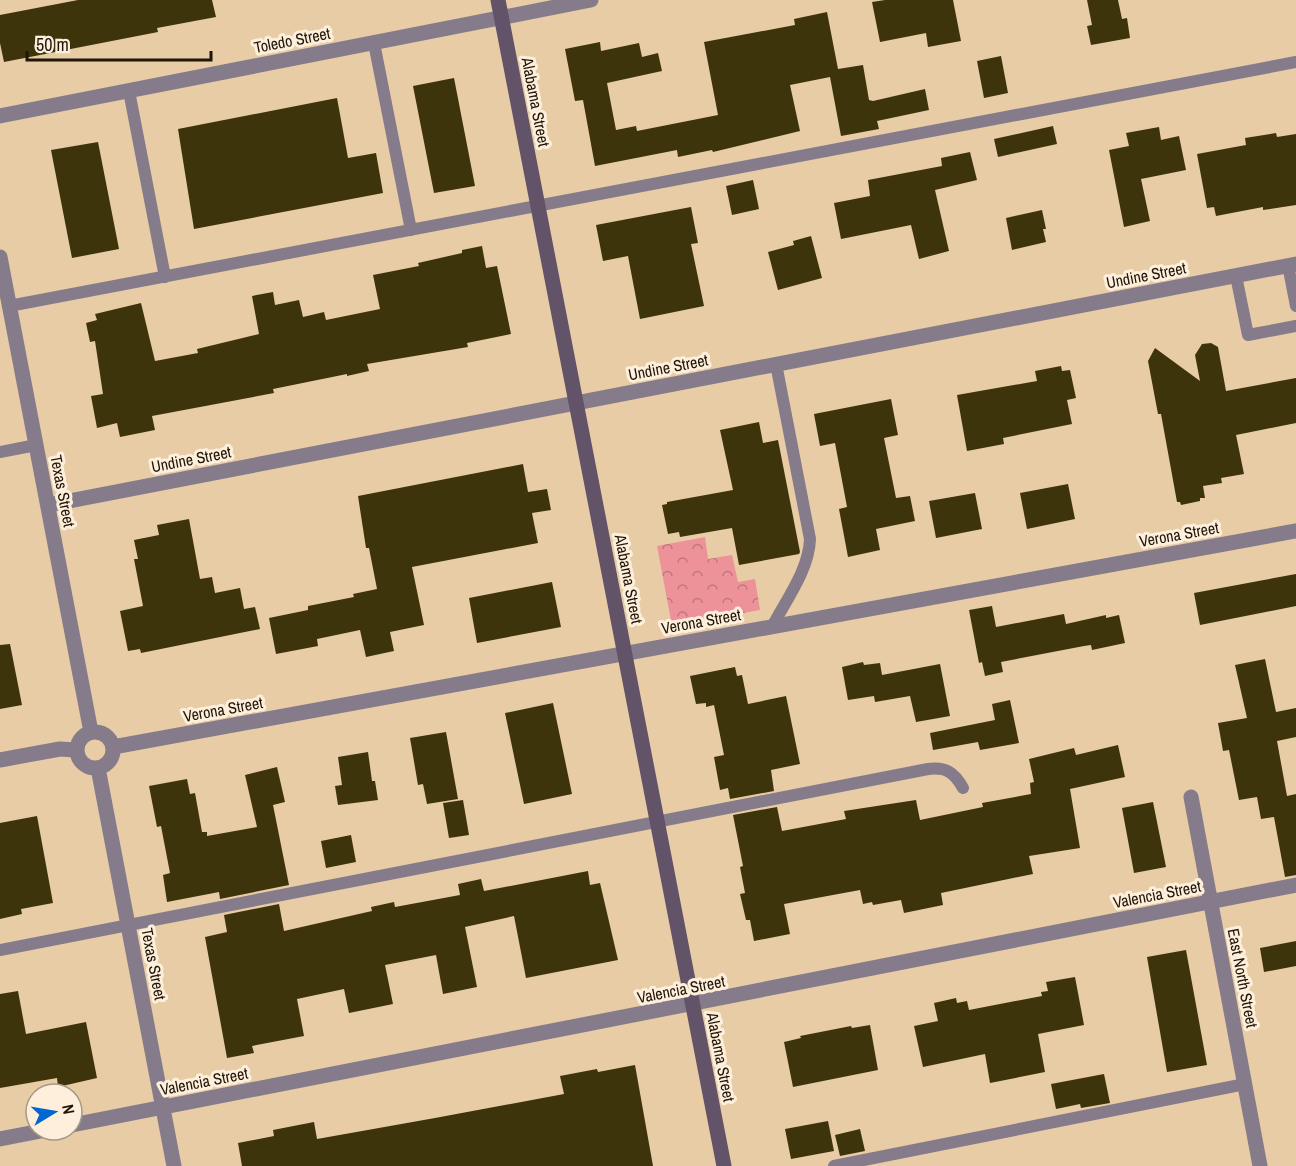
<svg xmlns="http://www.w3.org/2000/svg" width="1296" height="1166" font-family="'Archivo Narrow',sans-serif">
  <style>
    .park { fill: url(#park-crowns) }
    .building { fill: #3d340b }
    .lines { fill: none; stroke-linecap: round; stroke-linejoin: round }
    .lane { stroke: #867b8a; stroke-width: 12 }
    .street { stroke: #867b8a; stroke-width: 15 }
    .secondary { stroke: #625369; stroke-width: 15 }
    .labels { text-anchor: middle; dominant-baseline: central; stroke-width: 6; stroke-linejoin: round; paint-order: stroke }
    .street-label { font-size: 16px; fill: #201608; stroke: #fdefdc }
  </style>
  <defs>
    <pattern id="park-crowns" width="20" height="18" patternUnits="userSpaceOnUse" patternTransform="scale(1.5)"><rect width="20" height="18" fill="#ed9298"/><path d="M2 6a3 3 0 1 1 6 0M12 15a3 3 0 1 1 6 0" fill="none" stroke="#c0767a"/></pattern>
  </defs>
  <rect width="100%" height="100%" fill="#e7cca6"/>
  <!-- park -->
  <path class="park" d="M705,537l3,22 24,-4 6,27 17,-3 5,31 -88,16 -15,-80z"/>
  <!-- building -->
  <path class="building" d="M78,0h134l4,17 -59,11 1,4 -154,30 -4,-19v-28z
    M885,0h68l8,41 -33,6 -2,-14 -46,9 -8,-40z
    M1087,0h31l4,19 5,-1 3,20 -39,7 -4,-19 5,-1z
    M827,12l11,57 25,-4 6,35 4,1 52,-12 4,21 -52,11 2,8 -38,7 -11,-59 -40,8 10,46 -87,21 -1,-2 -34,7 -1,-7 -82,16 -12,-66 -8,1 -10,-52 35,-7 1,9 38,-8 3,14 16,-4 4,18 -55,12 9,47 20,-4 1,5 81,-16 -14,-73 91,-17 -1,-6z
    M1001,56l7,37 -24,5 -7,-37z
    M454,78l21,108 -41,7 -21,-107z
    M337,98l11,60 28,-5 7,40 -189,36 -16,-100z
    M1053,126l4,18 -59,13 -4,-18z
    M1159,127l2,13 18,-4 7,34 -45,9 9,42 -26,6 -15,-77 20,-4 -3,-13z
    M1276,133l1,4 19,-3v71l-33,5v-3l-47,9 -2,-9 -7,1 -10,-54 49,-9 -1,-7z
    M98,142l21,107 -47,9 -21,-108z
    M970,152l7,28 -42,10 14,61 -30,8 -8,-34 -70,14 -7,-36 36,-7 -2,-16 74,-14 -1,-8z
    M753,180l6,29 -27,6 -6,-29z
    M691,207l7,36 -7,1 13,62 -64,13 -12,-63 -25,5 -7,-36z
    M1042,210l4,19h-3l3,13 -34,8 -6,-32z
    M811,236l11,42 -44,12 -10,-38 26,-7 -1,-4z
    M482,246l4,22 11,-2 14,68 -44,9 1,4 -101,17 2,7 -22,5v-2l-74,15 1,4 -122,23 3,14 -35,7 -3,-14 -20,5 -6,-32 12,-2 -8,-53 -5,1 -4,-19 11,-3 -2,-6 46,-11 14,58 43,-8 -1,-4 62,-15 -7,-38 21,-4 2,13 24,-5 4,17 21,-5 2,8 54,-11 -7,-34 46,-9 -1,-3 44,-10v-3z
    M1211,343l7,4 8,44 70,-13v45l-60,12 8,39 -23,4 1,5 -19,3 2,12h-5v3l-19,4 -1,-3h-3l-16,-88h-3l-10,-53 7,-13 45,33 -5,-26 7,-11z
    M1061,366l1,5 8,-1 6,28 -9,2 5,24 -69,14 1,6 -37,7 -10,-56 80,-14 -2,-10z
    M891,399l7,36 -14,3 12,60 14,-2 5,25 -39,8 4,21 -32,7 -9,-48 8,-2 -12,-64 -15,3 -6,-32z
    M759,422l4,21 15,-3 22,112 -1,2 -60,11 -7,-37 -52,9 -1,-5 -11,2 -6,-29 5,-1v-2l66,-12 -13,-60z
    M523,464l5,28 19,-3 4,21 -19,3 6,30 -126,24 12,58 -34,7 4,19 -28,6 -6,-27 -43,9 1,7 -42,8 -7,-36 39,-8v-4l46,-9 -1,-3 24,-5 -8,-41h-3l-8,-52z
    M1068,484l7,35 -48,10 -7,-36z
    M975,493l7,36 -46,9 -7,-37z
    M189,519l11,60 12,-2 3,16 25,-5 4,21 11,-2 5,22 -119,24 -1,-4 -12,2 -8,-40 23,-5 -9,-47h4l-4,-19 25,-5 -2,-10z
    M1296,574v32l-96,19 -6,-32z
    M552,582l9,45 -84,16 -8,-45z
    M992,606l4,21 68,-13 2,10 40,-9v3l13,-3 6,28 -33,7 -1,-5 -7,1 -83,16 2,10 -18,4 -3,-14 -3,1 -10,-53z
    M10,644l12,61 -22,4v-64z
    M1265,659l11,53 20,-4v29l-19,4 10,55 9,-2v81l-11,2 -11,-60 -13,2 -4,-22 -18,3 -10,-50 -6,1 -5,-28 29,-5 -12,-53z
    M863,662l1,3 16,-2 2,12 58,-11 10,52 -34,6 -6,-26 -35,6 -1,-6 -26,4 -6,-33z
    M735,667l2,9 5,-1 6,29 38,-8 14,68 -29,6 3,21 -44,8 -2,-11 -8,2 -6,-33 10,-2 -10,-50 -8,2v-4l-10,1 -6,-28z
    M1010,700l9,43 -39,7 -2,-8 -45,8 -3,-17 65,-13 -3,-16z
    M553,703l19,91 -48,10 -19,-91z
    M446,732l12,67 -31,5 -4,-20 -5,1 -8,-47z
    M1118,745l7,32 -55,12 10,59 -51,8 4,18 -92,19 2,12 -39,8 -3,-13 -28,5 -1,-3 -9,2 -3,-14 -76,14 6,30 -36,7 -4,-21h-4l-6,-26 5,-1 -5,-26 3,-1 -10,-51 44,-8 5,24 64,-12 -2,-8 72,-11 4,20 63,-13 -1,-4 49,-9 -1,-11 4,-1 -5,-23 45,-11 2,7z
    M368,752l4,29h3l3,19 -40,5 -3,-19 7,-1 -4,-28z
    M277,767l8,35 -12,3 16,80 -69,14 -1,-7 -52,10 -4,-27 7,-2 -9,-47 -4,1 -8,-41 38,-7 3,15 5,-1 7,39h5v4l50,-9 -12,-52z
    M463,800l6,35 -20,3 -6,-35z
    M1153,802l13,65 -32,6 -12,-65z
    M37,816l16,87 -32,6 1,5 -22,5v-96z
    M351,835l5,27 -30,6 -5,-27z
    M588,871l2,14 10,-2 18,77 -92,18 -12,-62 -49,11 12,60 -34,7 -7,-39 -51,10 8,39 -44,9 -5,-24 -47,10 7,37 -52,10 2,7 -27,5 -22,-121 22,-5 -3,-17 55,-11 5,27 88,-20 -1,-4 23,-5 1,5 65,-12 -2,-11 23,-5 3,12z
    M1296,941v25l-32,6 -4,-24z
    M1186,950l21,115 -40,7 -20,-115z
    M1075,977l9,48 -46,9 7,38 -55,11 -5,-29 -62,13 -9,-41 24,-5 -4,-18 22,-5 1,5 10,-2 2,9 73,-14 -1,-4 7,-1 -2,-9z
    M18,991l8,43 60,-12 11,56 -39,9 -1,-9 -57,10v-94z
    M870,1025l8,45 -85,17 -9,-45 17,-4 -1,-2 51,-10 1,2z
    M635,1065l18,101h-411l-4,-23 36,-7 -1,-6 41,-8 3,17 118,-21 129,-24 -4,-18 37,-7 1,3z
    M1104,1074l6,29 -29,5 -1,-4 -24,5 -5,-25z
    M828,1121l6,30 -43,8 -6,-30z
    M860,1129l5,22 -25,5 -5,-21z"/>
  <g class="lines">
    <!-- lane -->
    <path class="lane" d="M374,43l37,187
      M129,91l36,186
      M1288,265l8,41
      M1236,276l12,59 48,-9
      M9,306l1287,-244
      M0,452l36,-7
      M772,627c14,-27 37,-57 38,-88l-34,-175
      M0,950l928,-181c18,-2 26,3 35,19
      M834,1166l411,-82"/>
    <!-- street -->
    <path class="street" d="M0,116l591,-116
      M0,257l91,475
      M48,505l1248,-241
      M77 750a18 18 0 1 1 36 0a18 18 0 1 1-36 0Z
      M113,747l1183,-216
      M0,760l60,-11 16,1
      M98,768l76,398
      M1191,797l69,369
      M72,1125l1224,-240
      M0,1139l46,-9"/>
    <!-- secondary -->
    <path class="secondary" d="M498,0l226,1166"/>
  </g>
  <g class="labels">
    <!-- street labels -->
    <g class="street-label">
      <text transform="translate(292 40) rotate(-11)">Toledo Street</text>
      <text transform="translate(536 102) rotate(79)">Alabama Street</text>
      <text transform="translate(1146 275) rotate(-11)">Undine Street</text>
      <text transform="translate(668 367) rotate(-11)">Undine Street</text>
      <text transform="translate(191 459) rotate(-11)">Undine Street</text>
      <text transform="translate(63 491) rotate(79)">Texas Street</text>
      <text transform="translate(1179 534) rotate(-10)">Verona Street</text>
      <text transform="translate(629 579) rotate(79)">Alabama Street</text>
      <text transform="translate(701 621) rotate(-10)">Verona Street</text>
      <text transform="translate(223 709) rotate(-10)">Verona Street</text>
      <text transform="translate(1157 894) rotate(-11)">Valencia Street</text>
      <text transform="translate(154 964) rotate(79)">Texas Street</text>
      <text transform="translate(1243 978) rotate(79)">East North Street</text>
      <text transform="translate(681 989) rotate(-11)">Valencia Street</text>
      <text transform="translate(721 1057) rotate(79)">Alabama Street</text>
      <text transform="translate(204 1081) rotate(-11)">Valencia Street</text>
    </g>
  </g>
  <!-- north arrow -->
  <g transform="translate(54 1112) rotate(79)"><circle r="28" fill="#fdefdc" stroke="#a59887" stroke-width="1.5"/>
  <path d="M0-4.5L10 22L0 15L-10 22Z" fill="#0068d0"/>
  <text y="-9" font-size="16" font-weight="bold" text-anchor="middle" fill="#201608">N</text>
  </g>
  <!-- scale -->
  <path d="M27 51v9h184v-9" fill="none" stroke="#201608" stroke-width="3"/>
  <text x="36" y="51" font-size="18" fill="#201608" stroke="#fdefdc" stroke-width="4.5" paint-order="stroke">50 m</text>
</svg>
